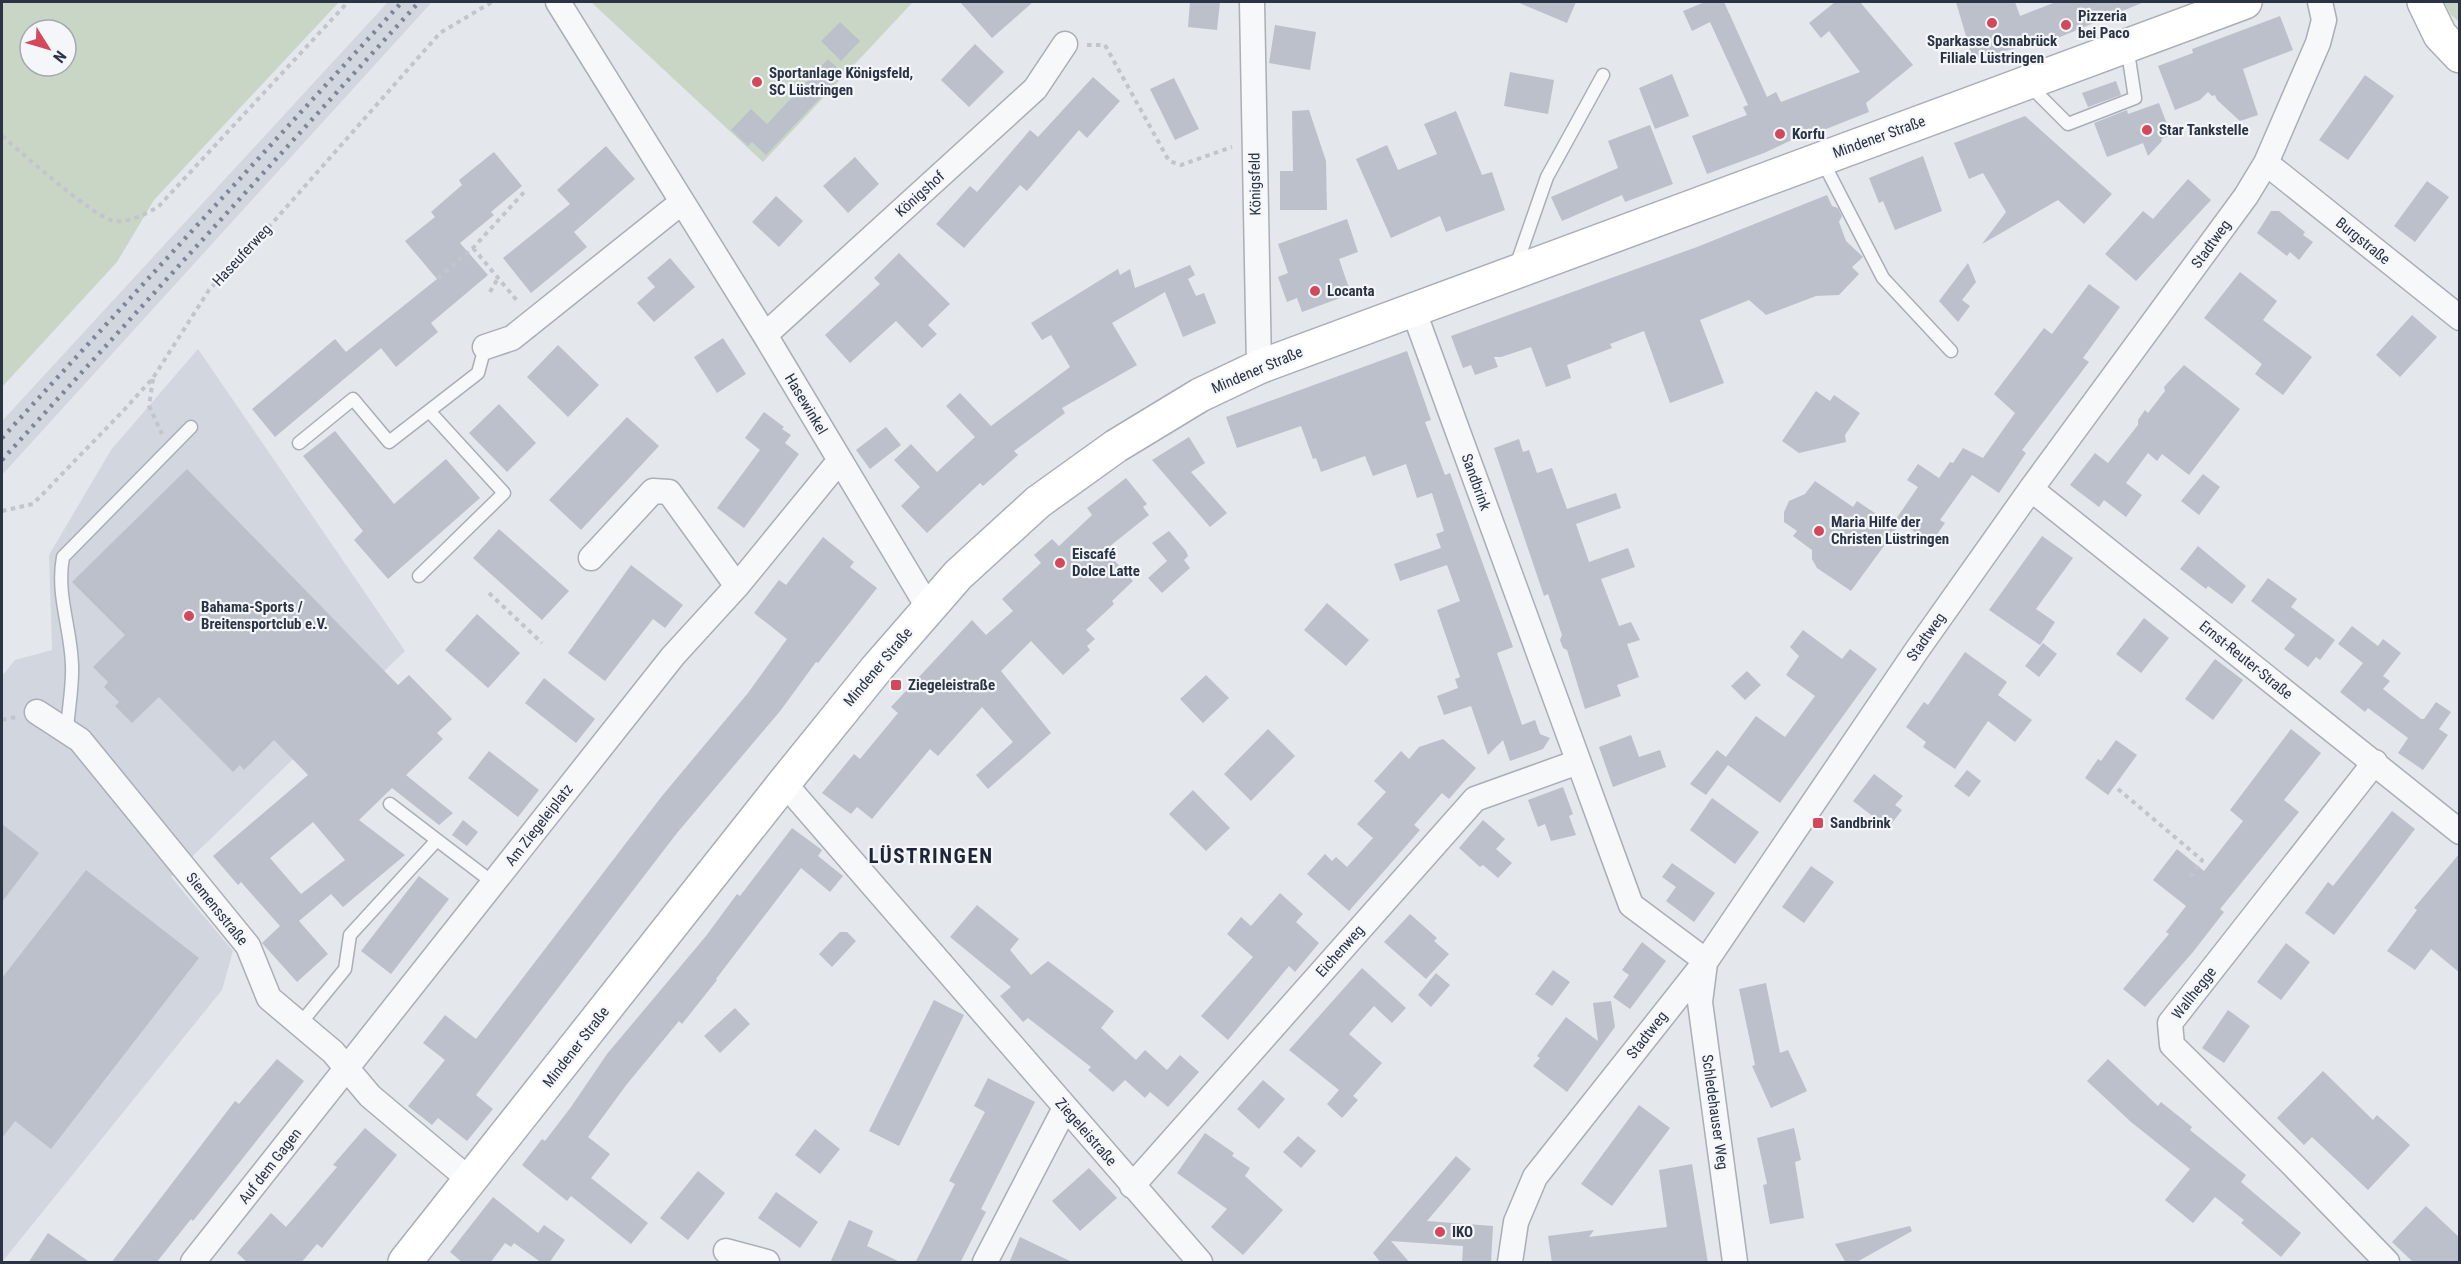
<svg xmlns="http://www.w3.org/2000/svg" width="2461" height="1264" font-family="'Roboto Condensed',sans-serif">
  <style>
    .built { fill: #d2d6de }
    .green { fill: #c9d6c5; fill-rule: evenodd }
    .building { fill: #bbc0ca; fill-rule: evenodd }
    .lines { fill: none; stroke-linecap: round; stroke-linejoin: round }
    .lane-casing { stroke: #a9aeb7; stroke-width: 15 }
    .street-casing { stroke: #a9aeb7; stroke-width: 27 }
    .secondary-casing { stroke: #a9aeb7; stroke-width: 36 }
    .path { stroke: #c2c5cb; stroke-width: 4; stroke-dasharray: 4.5 4.5; stroke-linecap: butt }
    .lane { stroke: #f7f8fa; stroke-width: 12 }
    .street { stroke: #f7f8fa; stroke-width: 24 }
    .secondary { stroke: #fff; stroke-width: 33 }
    .rail { stroke: #7d8696; stroke-width: 4.5; stroke-dasharray: 3 6; stroke-linecap: butt }
    .poi-dot { fill: #d1495b; stroke: #f4f6f9; stroke-width: 2 }
    .labels { text-anchor: middle; dominant-baseline: central; stroke-width: 4.5; stroke-linejoin: round; paint-order: stroke }
    .poi-label { font-size: 15px; font-weight: bold; fill: #2b3445; stroke: #f4f6f9; text-anchor: start }
    .street-label { font-size: 15px; fill: #2b3445; stroke: #f4f6f9 }
    .district-label { font-size: 21px; font-weight: bold; letter-spacing: 1.5px; fill: #1d2536; stroke: #f4f6f9 }
  </style>
  <rect width="100%" height="100%" fill="#e4e7ec"/>
  <!-- built -->
  <path class="built" d="M388,2h44l-430,473v-54z
    M198,349l207,302 -234,226 62,74 -11,39 -220,272v-586l13,-16 37,-10 -3,-95 62,-105z"/>
  <!-- green -->
  <path class="green" d="M2,2h337l-185,198 -37,62 -115,125zM30,30h36v36h-36z
    M591,2h322l-150,160z
    M2444,2h15v20l-8,-7z"/>
  <!-- building -->
  <path class="building" d="M960,2h73l-41,36z
    M1190,2h30l-3,28 -29,-3z
    M1517,2h59l-9,21z
    M1705,2h19l43,95 9,-5 5,10 79,-30 -31,-41 -8,7 -12,-15 26,-21h25l53,63 -47,38 3,9 -53,21 -1,-4 -51,24 -57,21 -15,-38 55,-21 -4,-8 5,-2 -38,-83 -18,9 -9,-20z
    M1956,2h59l5,14 36,-14h88l-91,38 -1,-2 -79,22z
    M2280,16l13,34 -50,19 15,46 -18,6 -23,-21 -2,-5 -3,1 -4,-4 -8,8 -25,10 -17,-44 35,-13 -1,-4z
    M840,22l20,19 -19,20 -20,-20z
    M1275,25l41,7 -6,38 -41,-7z
    M975,44l29,28 -35,35 -28,-27z
    M828,59l15,15 -77,81 -14,-13 -4,4 -17,-16 20,-21 16,15z
    M1510,72l44,8 -6,34 -44,-8z
    M1672,74l17,42 -34,13 -16,-41z
    M2365,75l29,21 -46,64 -29,-20z
    M1093,77l27,24 -33,37 -8,-8 -52,61 -7,-6 -56,63 -28,-24 34,-38 7,6 53,-62 8,7z
    M1174,78l25,51 -24,11 -25,-51z
    M2116,81l5,14 -33,12 -6,-14z
    M2159,103l12,32 -10,4 1,2 -14,15 -5,-13 -36,14 -13,-34 33,-13 1,4z
    M1309,110l17,51 1,49h-47v-39h13l-1,-60z
    M1456,111l26,64 10,-3 13,38 -59,22 -6,-16 -49,22 -35,-79 31,-14 11,25 39,-16 -13,-30z
    M2025,116l87,78 -28,30 -26,-24 -76,44 24,-32 -23,-39 -14,6 -15,-36z
    M1650,125l23,59 -48,18 -3,-7 -60,26 -11,-24 67,-29 -10,-27z
    M606,146l29,33 -61,53 13,15 -56,46 -28,-35 67,-54 -13,-14z
    M494,152l28,34 -31,26 3,3 -34,28 28,32 -57,48 7,9 -42,35 -15,-19 -106,89 -23,-28 83,-70 11,13 91,-73 -32,-38 30,-24 -4,-5 31,-27 -3,-5z
    M1923,156l19,55 -47,19 -12,-29 -4,2 -10,-25z
    M855,157l24,27 -31,29 -25,-27z
    M2188,179l23,21 -75,81 -31,-27 38,-43 10,8z
    M2427,181l22,16 -34,45 -21,-16z
    M1827,195l5,11 6,2 4,8 -3,6 7,19 17,16 -11,10 7,7 -20,21 -23,1 -50,19 -17,-15 -49,20 24,63 -54,20 -26,-72 -34,13 2,4 -45,17 4,13 -25,9 -15,-40 -30,10h-7l4,10 -23,8 -4,-10 -8,3 -12,-32 246,-89z
    M776,196l27,25 -24,26 -27,-25z
    M2271,211h8l26,21 -2,3 10,7 -14,18 -9,-8 -3,4 -30,-23z
    M1347,219l11,33 -19,7 12,35 -49,18 -5,-14 -10,4 -9,-25 10,-4 -10,-29z
    M899,253l51,51 -22,21 9,9 -15,14 -26,-27 -46,42 -25,-28 55,-51 -6,-6z
    M670,258l25,29 -41,35 -17,-19 18,-16 -8,-9z
    M1968,263l8,19 -14,18 8,6 -12,16 -19,-21z
    M1190,265l5,10 -7,4 8,17 8,-3 12,30 -33,14 -18,-45 -53,31 25,42 -75,43 3,5 -51,38 4,4 -35,31 -3,-3 -53,50 -26,-27 19,-19 -26,-27 17,-16 26,28 38,-35 -29,-31 14,-13 31,33 79,-59 -19,-32 -9,5 -11,-17 87,-54 2,6 10,-6 5,19z
    M2240,272l37,29 -14,19 49,37 -29,38 -28,-21 7,-10 -58,-46z
    M2089,284l31,23 -37,51 6,4 -67,88 4,3 -27,40 -27,-18 -32,45 5,3 -14,20 -35,-24 22,-32 -11,-7 11,-16 21,14 11,-16 3,1 10,-15 20,10 32,-45 -21,-19 50,-66 8,6z
    M2412,315l25,22 -37,40 -24,-22z
    M723,338l23,36 -29,19 -23,-36z
    M558,345l41,40 -31,32 -41,-40z
    M1407,351l24,69 -6,2 20,53 5,-2 63,174 -16,6 25,72 13,-5 5,14 10,4 -7,11 -33,12 -7,-21 -15,15 -17,-49 -27,9 -7,-19 21,-8 -3,-9 5,-2 -23,-67 23,-9 -13,-36 -47,16 -6,-17 47,-16 -5,-14 8,-3 -12,-38 -15,5 -11,-34 -33,12 -8,-20 -44,16 -5,-14 -3,1 -12,-33 -64,22 -11,-31z
    M2184,365l56,44 -51,66 -27,-21 -5,7 -9,-8 -22,30 16,12 -16,22 -22,-17 -5,7 -29,-22 25,-32 13,10 30,-38v-5l7,-10 3,3 17,-22 -1,-4z
    M1816,391l14,10 4,-6 26,18 -15,22 1,7 -47,11 -17,-12z
    M499,404l37,39 -29,29 -38,-39z
    M764,412l20,15 -2,2 9,6 -6,8 14,11 -55,74 -27,-20 43,-58 -15,-12z
    M627,417l32,29 -78,84 -32,-30z
    M886,427l15,18 -31,24 -14,-19z
    M335,431l59,73 52,-45 34,39 -92,81 -34,-39 9,-9 -60,-75z
    M1189,437l16,26 -14,9 36,41 -17,14 -58,-67z
    M1519,439l4,13 6,-2 8,23 15,-5 15,41 49,-16 5,15 -45,16 13,38 39,-14 7,19 -34,12 18,47 12,-4 9,18 -13,4 12,33 -22,8 4,11 -36,13 -18,-59 -4,-2 -3,-8 2,-5 -14,-41 -4,2 -50,-148z
    M187,469l211,216 11,-10 43,44 -15,14 6,6 -37,36 47,38 -14,12 -47,-37 -33,32 46,35 -62,52 -12,-13 -32,27 29,33 -31,28 -35,-39 18,-17 -39,-44 -3,3 -25,-29 95,-81 -34,-35 -30,30 -4,-5 -7,7 -74,-75 -27,26 -17,-17 4,-4 -15,-15 4,-5 -15,-15 32,-32 -53,-53zM313,822l32,38 -44,34 -31,-36z
    M2203,474l17,13 -21,28 -18,-14z
    M1126,478l21,26 -4,3 6,8 -44,35 28,31 -21,20 2,3 -28,26 9,9 -8,7 3,4 -27,25 -32,-34 -30,30 50,62 -63,56 -12,-14 37,-33 -31,-35 -44,49 -8,-7 -58,70 -15,-12 -6,7 -29,-21 32,-39 6,5 38,-46 -7,-6 81,-87 14,15 27,-24 -11,-12 39,-36 -7,-8 18,-16 7,7 33,-31 -5,-7z
    M1815,481l38,26 4,-6 40,27 -46,63 -34,-23 -5,-9v-9l-19,-14 4,-5 -13,-9v-10l5,-11 16,-7z
    M499,529l70,62 -27,29 -69,-62z
    M1169,531l17,20 2,5 -4,4 6,8 -28,25 -14,-15 19,-17 -15,-18z
    M2042,536l31,22 -37,51 19,13 -15,23 -51,-35z
    M823,537l31,25 -4,5 27,21 -59,75 -2,-1 -35,48 -104,123 -201,262 17,14 -26,32 -29,-23 -6,7 -24,-19 37,-46 -22,-17 22,-28 31,24 186,-243 86,-103 39,-54 -33,-26 25,-33 7,5z
    M2198,546l48,40 -14,18 -24,-18 -2,3 -26,-20z
    M631,565l52,40 -18,23 -12,-9 -48,62 -37,-28z
    M2268,578l29,21 -6,8 44,33 -15,20 -4,-3 -8,10 -24,-18 11,-14 -44,-34z
    M1327,603l42,37 -23,26 -42,-36z
    M477,614l43,39 -32,35 -43,-38z
    M2144,618l25,20 -28,35 -25,-19z
    M2352,626l26,20 5,-7 18,14 -18,23 7,5 -7,8 38,30h3l12,-17 15,10 -12,17 9,6 -25,35 -25,-17 10,-15 -40,-30 -3,4 -25,-20 23,-29 -25,-19z
    M1803,630l39,29 8,-10 27,20 -97,134 -52,-38 -22,30 -16,-11 27,-34 9,7 30,-41 29,21 30,-41 -29,-21 13,-19 -9,-9z
    M2043,643l14,11 -18,23 -14,-11z
    M1965,652l42,30 -9,13 34,25 -17,22 -27,-21 -33,48 -32,-22 3,-5 -20,-15 18,-25 4,3z
    M2215,659l28,21 -30,40 -28,-21z
    M1747,671l14,14 -16,15 -14,-14z
    M1206,675l23,23 -26,25 -23,-24z
    M544,678l51,41 -19,24 -51,-40z
    M1268,729l27,27 -44,45 -27,-27z
    M2291,729l30,24 -37,47 15,12 -79,97 4,3 -31,40 -48,55 -22,-18 46,-55 -3,-2 20,-26 -33,-26 24,-31 27,22 39,-50 -13,-11z
    M1631,735l8,22 21,-7 6,17 -53,20 -14,-40z
    M1443,739l33,29 -27,31 -7,-6 -28,32 6,5 -71,81 -42,-37 18,-20 7,7 4,-4 11,10 26,-29 -16,-14 29,-32 -12,-11 27,-30 8,8 10,-12z
    M2116,740l21,15 -29,40 -23,-17 13,-19 3,2z
    M489,751l50,39 -21,27 -50,-39z
    M1967,770l14,11 -12,16 -15,-11z
    M1874,774l29,22 -8,9 7,5 -14,18 -35,-27z
    M1563,787l10,27 -4,2 7,19 -25,6 -6,-17 -7,3 -10,-27z
    M1193,790l37,38 -24,23 -37,-37z
    M1712,798l47,34 -24,32 -45,-34z
    M2392,811l23,18 -81,106 -29,-22 23,-31 5,4z
    M463,820l15,12 -11,14 -15,-11z
    M1483,820l22,19 -9,10 16,14 -14,15 -15,-13 -3,2 -21,-19z
    M2,824l37,29 -37,49z
    M792,828l30,22 -4,6 25,20 -13,16 -29,-24 -85,111 1,1 -35,44 -3,-3 -52,63 -39,53 22,17 -19,24 57,45 -17,21 -60,-48 -4,5 -45,-36 20,-26 3,2 26,-34 36,-53 99,-118 31,-42 3,2z
    M2460,853v120l-29,-24 -16,21 -28,-19 30,-41 -3,-2z
    M1672,863l43,30 -21,29 -28,-21 10,-14 -14,-10z
    M1811,866l23,16 -30,41 -22,-16z
    M86,870l113,88 -148,191 -36,-28 -13,17v-160z
    M419,876l30,23 -58,75 -30,-23z
    M1280,893l23,21 -7,8 23,21 -24,29 -6,-6 -61,74 -27,-24 52,-59 -26,-23 14,-17 10,9z
    M977,905l42,34 -9,11 21,25 17,-14 66,50 -13,17 35,32 9,-10 22,20 13,-15 19,17 -31,35 -18,-15 -5,6 -20,-18 -12,12 -25,-22 3,-3 -63,-49 -5,4 -23,-26 11,-9 -61,-50z
    M1410,914l27,24 -3,3 15,13 -23,25 -42,-37z
    M840,932h7l9,9 -24,26 -13,-13z
    M1642,942l24,19 -36,48 -17,-12 16,-22 -7,-5z
    M2286,943l24,19 -29,38 -24,-18z
    M1362,968l44,40 -14,15 -18,-17 -25,28 33,29 -29,33 5,4 -16,18 -15,-14 12,-14 -50,-40z
    M1553,970l17,12 -18,24 -17,-12z
    M1436,973l14,12 -19,22 -13,-12z
    M1766,983l14,70 8,-3 19,41 -36,17 -19,-42 3,-1 -16,-76z
    M934,1000l30,15 -65,131 -30,-15z
    M1611,1001l4,26 -48,65 -34,-26 7,-8 -3,-2 29,-39 32,24 -5,-38z
    M735,1008l15,16 -30,29 -16,-17z
    M2228,1010l22,16 -26,37 -22,-15z
    M277,1059l27,22 -111,140 -2,-2 -35,44h-45l124,-162 4,3z
    M2108,1059l50,47 3,-4 31,25 -2,3 56,45 -5,7 60,51 -20,24 -40,-34 3,-3 -29,-23 -22,26 -28,-23 25,-31 -59,-47 -44,-41z
    M2323,1071l50,49 4,-5 33,30 -42,45 -56,-53 -8,8 -27,-27z
    M988,1078l47,24 -54,107 5,3 -26,51h-45l40,-79 -6,-3 36,-69 -11,-6z
    M1263,1080l22,19 -26,30 -22,-20z
    M1639,1105l31,23 -58,78 -31,-22z
    M365,1128l32,27 -75,93 -5,-4 -16,19h-53l-11,-10 34,-40 15,14 51,-60 -4,-2z
    M1794,1128l7,32 -6,2 9,56 -34,6 -7,-39 4,-1 -10,-46z
    M815,1129l25,20 -20,25 -25,-19z
    M1205,1133l29,20 -2,3 18,12 -5,8 38,34 -40,45 -32,-28 16,-18 -50,-36z
    M1298,1136l18,15 -15,17 -18,-16z
    M1456,1156l15,13 -44,52 66,5 -2,37h-29l1,-17 -72,-5 19,22h-29l-8,-10z
    M1692,1164l16,99h-156l-4,-27 46,-6 -5,7 78,-10 -8,-57z
    M1089,1168l28,30 -37,33 -28,-30z
    M698,1171l27,22 -37,47 -28,-22z
    M776,1192l42,30 -18,26 -42,-30z
    M493,1197l45,36 6,-8 21,15 -16,23h-7l-28,-20 -3,4 -6,-4 -15,20h-27l-13,-11z
    M2426,1206l34,32v25h-46l-22,-21z
    M849,1220l24,11 -6,15 35,17h-72z
    M1910,1226l2,5 -57,32h-9l-11,-19z
    M48,1233l43,30h-63z
    M1020,1237l54,26h-65z"/>
  <g class="lines">
    <defs>
      <path id="lane" d="M2030,86l38,38 67,-26 -8,-52
        M1822,160l61,118 68,73
        M1516,266l31,-89 56,-102
        M299,443l54,-44 36,43 89,-69 7,-26
        M419,576l85,-83 -75,-82
        M67,731c1,-21 6,-44 5,-66 -1,-37 -16,-70 -9,-108l128,-130
        M390,804l47,36
        M300,1024l45,-55 5,-34 87,-95 46,35"/>
      <path id="street" d="M558,2l207,333 163,272
        M1252,2l7,365
        M2266,163l194,155
        M1413,309l218,596 75,56
        M765,335l270,-246 30,-45
        M485,347l27,-9 170,-136
        M2031,489l429,343
        M591,558l62,-67 16,1 68,94
        M37,712l43,28 168,206 21,52 64,54 37,44 101,85
        M2375,762l-205,261 2,22 121,120 94,97
        M784,783l416,479
        M1705,963l-5,39 35,260
        M1132,1186l343,-387 103,-37
        M726,1251l41,11
        M193,1262l480,-606 64,-70 103,-126
        M985,1262l80,-154
        M1510,1262l6,-40 19,-45 171,-216 211,-311 114,-161 215,-293 20,-33 52,-120 6,-23 -4,-18"/>
      <path id="secondary" d="M2424,2l16,33 20,21
        M405,1262l379,-479 93,-115 81,-93 80,-73 78,-56 84,-51 59,-28 986,-365"/>
    </defs>
    <!-- lane casing -->
    <use href="#lane" class="lane-casing"/>
    <!-- street casing -->
    <use href="#street" class="street-casing"/>
    <!-- secondary casing -->
    <use href="#secondary" class="secondary-casing"/>
    <!-- path -->
    <path class="path" d="M1087,45h18l64,116 12,4 51,-18
      M2,136c20,17 91,81 112,85 15,2 31,-7 44,-14l190,-205
      M473,248l46,55
      M438,278l35,-30 53,-58
      M490,292l8,-14
      M153,379l-4,27 13,28
      M2,511l31,-7 91,-94 29,-32 56,-88 67,-71 164,-186 52,-31
      M489,593l53,50
      M2,720l14,-3
      M2118,789l84,71 -13,19"/>
    <!-- lane -->
    <use href="#lane" class="lane"/>
    <!-- street -->
    <use href="#street" class="street"/>
    <!-- secondary -->
    <use href="#secondary" class="secondary"/>
    <!-- rail -->
    <path class="rail" d="M2,438l400,-436
      M2,460l417,-458"/>
  </g>
  <!-- markers -->
  <g class="poi-dot">
    <circle cx="1992" cy="23" r="6"/>
    <circle cx="2066" cy="25" r="6"/>
    <circle cx="757" cy="82" r="6"/>
    <circle cx="2147" cy="130" r="6"/>
    <circle cx="1780" cy="134" r="6"/>
    <circle cx="1315" cy="291" r="6"/>
    <circle cx="1819" cy="531" r="6"/>
    <circle cx="1060" cy="563" r="6"/>
    <circle cx="189" cy="616" r="6"/>
    <rect x="890" y="679" width="12" height="12" rx="3"/>
    <rect x="1812" y="817" width="12" height="12" rx="3"/>
    <circle cx="1440" cy="1232" r="6"/>
  </g>
  <g class="labels">
    <!-- poi labels -->
    <g class="poi-label">
      <text x="2078" y="16">Pizzeria<tspan x="2078" dy="17">bei Paco</tspan></text>
      <text x="1992" y="41" text-anchor="middle">Sparkasse Osnabrück<tspan x="1992" dy="17">Filiale Lüstringen</tspan></text>
      <text x="769" y="73">Sportanlage Königsfeld,<tspan x="769" dy="17">SC Lüstringen</tspan></text>
      <text x="2159" y="130">Star Tankstelle</text>
      <text x="1792" y="134">Korfu</text>
      <text x="1327" y="291">Locanta</text>
      <text x="1831" y="522">Maria Hilfe der<tspan x="1831" dy="17">Christen Lüstringen</tspan></text>
      <text x="1072" y="554">Eiscafé<tspan x="1072" dy="17">Dolce Latte</tspan></text>
      <text x="201" y="607">Bahama-Sports /<tspan x="201" dy="17">Breitensportclub e.V.</tspan></text>
      <text x="908" y="685">Ziegeleistraße</text>
      <text x="1830" y="823">Sandbrink</text>
      <text x="1452" y="1232">IKO</text>
    </g>
    <!-- street labels -->
    <g class="street-label">
      <text transform="translate(1879 137) rotate(-20)">Mindener Straße</text>
      <text transform="translate(1255 184) rotate(-91)">Königsfeld</text>
      <text transform="translate(920 194) rotate(-42)">Königshof</text>
      <text transform="translate(2363 241) rotate(39)">Burgstraße</text>
      <text transform="translate(2211 244) rotate(-54)">Stadtweg</text>
      <text transform="translate(242 255) rotate(-47)">Haseuferweg</text>
      <text transform="translate(1257 370) rotate(-23)">Mindener Straße</text>
      <text transform="translate(806 404) rotate(59)">Hasewinkel</text>
      <text transform="translate(1476 482) rotate(70)">Sandbrink</text>
      <text transform="translate(1926 637) rotate(-55)">Stadtweg</text>
      <text transform="translate(2246 660) rotate(39)">Ernst-Reuter-Straße</text>
      <text transform="translate(878 667) rotate(-50)">Mindener Straße</text>
      <text transform="translate(539 825) rotate(-52)">Am Ziegeleiplatz</text>
      <text transform="translate(217 909) rotate(51)">Siemensstraße</text>
      <text transform="translate(1340 951) rotate(-48)">Eichenweg</text>
      <text transform="translate(2194 993) rotate(-52)">Wallhegge</text>
      <text transform="translate(1647 1035) rotate(-52)">Stadtweg</text>
      <text transform="translate(576 1047) rotate(-52)">Mindener Straße</text>
      <text transform="translate(1715 1112) rotate(82)">Schledehauser Weg</text>
      <text transform="translate(1086 1132) rotate(49)">Ziegeleistraße</text>
      <text transform="translate(270 1166) rotate(-52)">Auf dem Gagen</text>
    </g>
    <!-- district labels -->
    <g class="district-label">
      <text x="931" y="856">LÜSTRINGEN</text>
    </g>
  </g>
  <!-- border -->
  <rect width="2461" height="1264" fill="none" stroke="#2b3445" stroke-width="6"/>
  <!-- north arrow -->
  <g transform="translate(48 48) rotate(127)"><circle r="28" fill="#f4f6f9" stroke="#a4a8b1" stroke-width="1.5"/>
  <path d="M0-4.5L10 22L0 15L-10 22Z" fill="#d1495b"/>
  <text y="-9" font-size="16" font-weight="bold" text-anchor="middle" fill="#2b3445">N</text>
  </g>
</svg>
